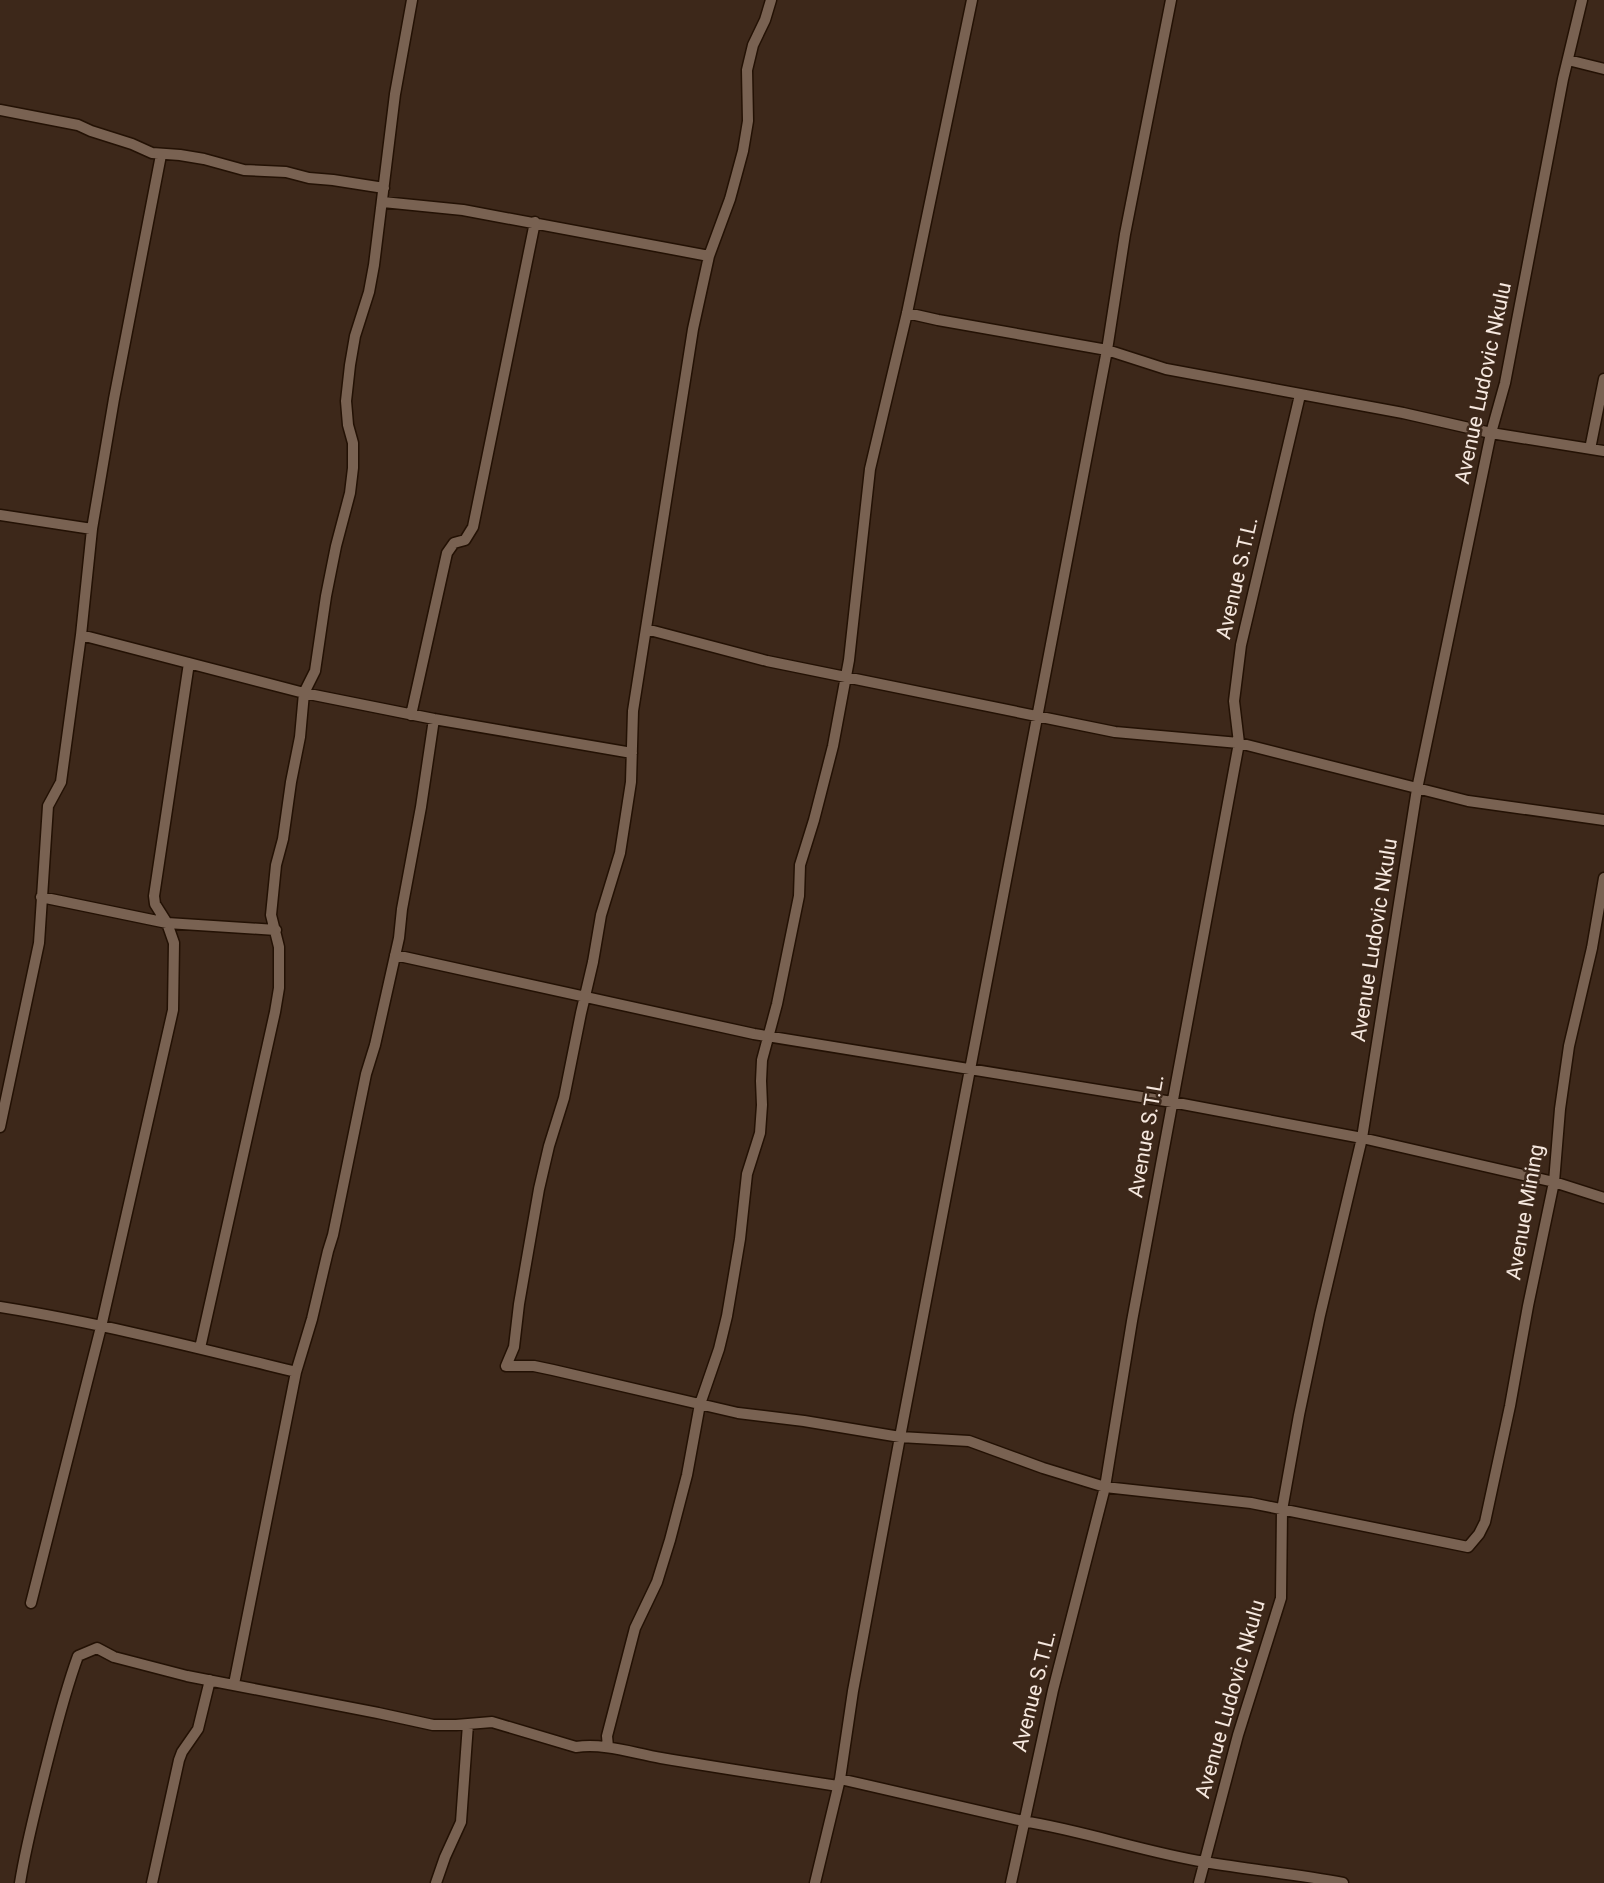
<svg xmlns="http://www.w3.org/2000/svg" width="1604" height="1883" font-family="Roboto,sans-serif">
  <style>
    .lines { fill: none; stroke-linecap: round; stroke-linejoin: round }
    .street-casing { stroke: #231104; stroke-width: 13 }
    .street { stroke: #796252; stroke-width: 10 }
    .labels { text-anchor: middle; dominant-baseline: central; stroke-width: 5; stroke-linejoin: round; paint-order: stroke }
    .street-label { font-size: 21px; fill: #f6e8df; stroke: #3d281a }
  </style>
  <rect width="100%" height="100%" fill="#3d281a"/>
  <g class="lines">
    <defs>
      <path id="street" d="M771,0l-6,20 -12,25 -6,25 1,51 -5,30 -13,48 -21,57 -16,73 -60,382 -2,71 -11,71 -19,62 -8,47 -12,51 -17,85 -15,48 -10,43 -20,115 -5,43 -8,19h28l19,4 185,43 66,8 96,16 69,4 74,27 62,19 146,16 217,44 11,-13 6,-12 25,-116 18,-100 26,-124 6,-73 9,-63 23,-98 12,-70
        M1568,60l36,9
        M0,110l78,15 13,6 41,13 20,9 28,2 24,4 40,11 42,2 23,6 24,2 51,8
        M383,202l80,8 246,46
        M907,313l31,7 169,30 59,19 237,44 88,20 113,18
        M1590,449l14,-70
        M0,515l92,14
        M646,629l121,32 348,71 124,11 229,58 136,19
        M81,635l223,58 130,26 198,34
        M411,715l36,-162 7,-10 11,-3 8,-13 62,-305
        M41,897l126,26 109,7
        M395,955l359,79 418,68 190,36 192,44 50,16
        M0,1127l39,-184 9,-137 13,-24 20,-147 11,-106 22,-130 47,-244
        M0,1307c100,16 198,41 296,65
        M200,1348l75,-336 4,-24v-41l-8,-32 5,-50 7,-26 8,-57 9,-45 4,-44 11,-22 11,-75 10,-50 14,-53 3,-25v-25l-5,-18 -2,-24 4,-36 5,-29 14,-44 5,-27 21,-171 17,-94
        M31,1603l70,-276 72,-317 1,-67 -7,-20 -12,-19 -1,-8 35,-233
        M234,1684l62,-312 16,-53 16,-68 5,-16 33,-161 9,-29 24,-107 3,-29 19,-102 13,-88
        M608,1747l-1,-11 28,-108 22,-46 13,-42 17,-65 13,-71 19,-55 8,-33 13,-77 7,-65 13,-41 2,-28 -1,-24 1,-21 15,-56 22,-108 1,-31 14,-45 19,-74 16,-86 21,-191 37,-156 65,-313
        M840,1779l183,42c62,10 121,31 182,41 46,8 92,12 138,21
        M20,1883c6,-38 16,-75 25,-112 10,-39 19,-77 33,-115l19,-8 17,9 73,19 191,37 55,12h23l36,-3 84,25c29,-4 56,6 85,11 59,10 118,19 177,28
        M152,1883l27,-123 3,-8 16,-23 12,-49
        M436,1883l9,-26 16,-35 7,-98
        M815,1883l25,-104 13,-88 47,-254 207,-1087 18,-116 46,-234
        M1011,1883l42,-193 52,-203 27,-166 107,-578 -5,-42 7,-56 59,-250
        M1199,1883l39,-148 43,-137 1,-88 17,-95 21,-100 42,-177 55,-349 74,-356 14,-50 58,-304 19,-79"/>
    </defs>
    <!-- street casing -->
    <use href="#street" class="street-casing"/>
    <!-- street -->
    <use href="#street" class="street"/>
  </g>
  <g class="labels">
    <!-- street labels -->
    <g class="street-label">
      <text transform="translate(1483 383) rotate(-78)">Avenue Ludovic Nkulu</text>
      <text transform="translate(1237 578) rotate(-77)">Avenue S.T.L.</text>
      <text transform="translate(1374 940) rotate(-81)">Avenue Ludovic Nkulu</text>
      <text transform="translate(1146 1136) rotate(-80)">Avenue S.T.L.</text>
      <text transform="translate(1525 1212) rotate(-80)">Avenue Mining</text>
      <text transform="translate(1034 1691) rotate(-76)">Avenue S.T.L.</text>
      <text transform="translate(1230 1699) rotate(-74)">Avenue Ludovic Nkulu</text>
    </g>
  </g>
</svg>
